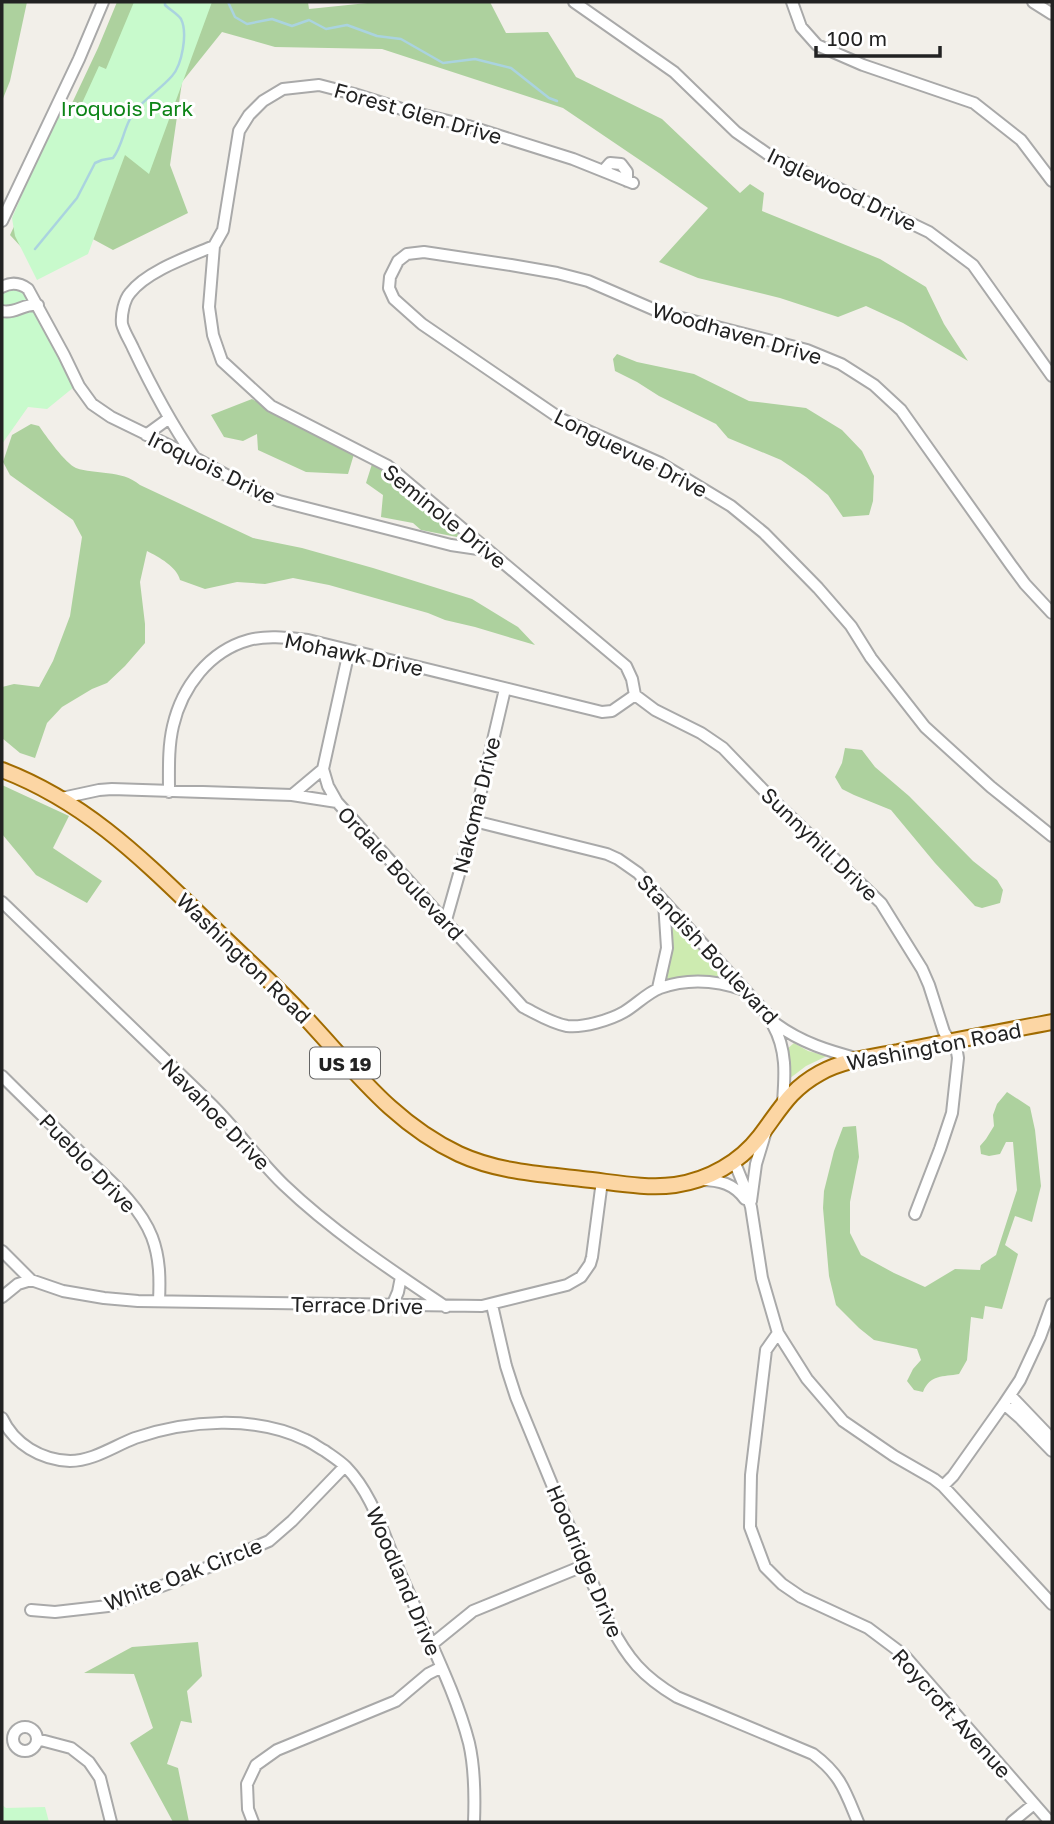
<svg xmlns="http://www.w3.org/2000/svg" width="1054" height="1824" font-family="'Golos Text',sans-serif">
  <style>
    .grass { fill: #cdebb0 }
    .forest { fill: #add19e }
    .park { fill: #c8facc }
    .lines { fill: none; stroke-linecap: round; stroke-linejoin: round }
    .stream { stroke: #aad3df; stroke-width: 2.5 }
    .minor-casing { stroke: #a9a9a9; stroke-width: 14 }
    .major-casing { stroke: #a06b00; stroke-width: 18 }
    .minor { stroke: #fff; stroke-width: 10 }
    .major { stroke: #fcd6a4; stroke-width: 14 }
    .labels { text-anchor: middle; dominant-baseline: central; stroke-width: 6; stroke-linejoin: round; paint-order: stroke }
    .shield { fill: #fff; stroke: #646464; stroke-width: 2 }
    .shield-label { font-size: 19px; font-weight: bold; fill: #222 }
    .park-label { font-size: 21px; fill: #0c8416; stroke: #fff }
    .street-label { font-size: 21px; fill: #222; stroke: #fff }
  </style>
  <rect width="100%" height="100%" fill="#f2efe9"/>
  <!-- grass -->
  <path class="grass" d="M669,912l59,67 -36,-4 -30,7z
    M794,1043l14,8 19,5 -21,10 -17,13 -2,-30z"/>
  <!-- forest -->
  <path class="forest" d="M2,2h25l-17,79 -8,20z
    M117,2h191l1,7 68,-7h113l16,31 42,-1 28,45 86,42 78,74 10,-9 14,9 -2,18 118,48 46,28 18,37 24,37 -65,-38 -37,-17 -28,11 -58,-19 -82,-20 -39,-16 49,-54 -49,-35 -96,-65 -181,-59 -107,-2 -53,-15 -40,50 -12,83 18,48 -75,37 -48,-26 -29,39 -26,-28 88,-187z
    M617,354l20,8 57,12 55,27 57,7 36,22 20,21 12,25 -1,25 -4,14 -26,2 -15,-22 -22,-18 -25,-17 -53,-22 -12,-14 -57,-28 -22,-14 -22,-11 -2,-12z
    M252,399l102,55 -6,20 -42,-2 -48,-22 -1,-16 -14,7 -19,-4 -13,-22z
    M31,424l8,2c7,10 26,37 37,42 19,7 45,1 64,17l113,53 49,10 71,20 99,31 46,28 17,18 -60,-18 -30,-7 -17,-7 -99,-28 -36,-7 -28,6 -28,-2 -32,7 -25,-9c-3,-13 -21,-23 -33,-29l-7,31 5,42v19l-20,23 -18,17 -15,6 -30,18 -15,16 -12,35 -15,-5 -18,-15v-51l12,-3 25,3 14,-26 17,-45 12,-79 -9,-17 -63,-45 -7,-13 9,-27z
    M372,464l14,7 73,60 -2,6 -36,-7 -8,-7 -32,-6 2,-22 -17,-12z
    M845,748l17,2 13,17 34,29 64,65 24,19 6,10 -3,13 -18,5 -7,-2 -40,-43 -44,-53 -37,-15 -12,-6 -7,-12 7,-14z
    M2,785l67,31 -16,32 49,33 -15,22 -51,-28 -34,-41z
    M1007,1092l23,15 5,23 6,56 -9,36 -17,-6 -10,29 13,9 -16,55 -17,-3 -2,13 -12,-2 -4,43 -8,14c-16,3 -29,0 -36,18l-9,-2 -7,-9 6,-12 8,-9 -4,-11 -43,-9 -15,-12 -23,-23 -7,-29 -6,-68 1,-17 10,-40 9,-24 13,-1 3,31 -9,45v31l11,22 33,18 31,14 30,-18 25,1 1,-5 15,-10 21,-65 -4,-48h-7l-6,12 -11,2 -8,-2 -1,-8 6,-7 8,-13 -1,-11 4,-11z
    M198,1642l4,34 -15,15 5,32 -11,-2 -14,43 11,4 11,54h-16l-43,-79 23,-15 -19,-54 -50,-1 48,-26z"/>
  <!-- park -->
  <path class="park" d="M134,2h78l-63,172 -24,-19 -37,99 -51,26 -22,-44 -3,-18 50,-116 15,12 22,-48 7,3z
    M2,280l23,3 49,104 -27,22 -19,-2 -26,37z
    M2,1805l4,3 39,-1 4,15h-47z"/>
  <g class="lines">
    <!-- stream -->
    <path class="stream" d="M228,2l7,15 12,7 25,-5 20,7 17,-6 17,9 21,-4 30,11 24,3 42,24 32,-4 36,9 38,30 8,3
      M35,249l42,-51 18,-35 7,-3 11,-2c9,-12 10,-26 17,-39 10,-18 29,-28 42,-43 10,-11 16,-43 9,-57 -3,-5 -12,-10 -16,-14v-3"/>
    <defs>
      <path id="minor" d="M574,2l100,70 62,60 33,23 160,77 44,33 79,111
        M792,2l9,25 16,18 46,20 111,38 47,37 31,41
        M1033,2l19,12
        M603,171l7,-8 11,1 6,8v9
        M633,183l-60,-24 -105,-33 -60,-15 -54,-17 -35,-9 -36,4 -20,12 -14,14 -10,16 -16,99 -9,16 -5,61 4,28 9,26 49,45 117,60 238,200 6,13 3,16
        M2,221l77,-162 24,-57
        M2,287c9,-5 18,-4 26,2l36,66 15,31 13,18 19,13 84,41 66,36 18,7 172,44 34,5
        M2,311c14,3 22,-8 36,-6
        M146,435l22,-16
        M194,457c-24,-35 -43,-71 -61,-109 -3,-7 -9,-16 -11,-24 -1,-9 2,-24 8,-31 17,-22 58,-36 84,-47
        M1052,613l-27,-29 -14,-19 -110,-155 -27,-25 -33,-21 -34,-14 -145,-37 -74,-32 -31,-8 -46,-8 -87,-13 -17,2 -9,7 -8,16 -1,11 5,11 28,25 139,95 99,44 71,43 33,27 54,55 33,38 20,32 54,69 66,60 61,49
        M635,695l20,15 46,23 22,15 50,52 108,103 41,66 7,16 15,47 13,20 1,6 -6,55 -12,36 -25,65
        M323,769l5,17 9,16
        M169,792c0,-22 -1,-45 4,-66 9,-39 36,-75 76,-86 19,-5 40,-2 59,0l294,72 10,-1 23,-16
        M292,795l31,-26 26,-118
        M62,798l37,-8 13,-1 180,6 45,7 186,205c14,7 28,16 44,19 16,2 43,-6 57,-14 12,-7 23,-19 36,-24 28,-10 56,-8 84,2
        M474,821l133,33 11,5 20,14 138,151c26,19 53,27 83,35
        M2,902c69,67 138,133 207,200 27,26 48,57 75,83 48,46 107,85 162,122
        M446,920l28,-99 31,-132
        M658,988l9,-40 -3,-46
        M773,1025c14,25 12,50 10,77
        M2,1076c27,27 54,53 81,79 25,24 56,49 69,82 8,21 8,42 7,64
        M734,1161l11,27 6,19 11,71 16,55 29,46 36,42 51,35 40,23 9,7 109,118
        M701,1180c19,0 33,4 44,19
        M751,1201l5,-37 10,-33
        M2,1251l29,29 32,11 41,7 34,3 344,5 85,-21 14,-8 9,-13 2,-7 10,-76
        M2,1297l16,-13 13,-4
        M492,1305l14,61 10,31 93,226c19,36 33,53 68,74l136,57c28,21 32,37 45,68
        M392,1306l6,-14 3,-15
        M778,1333l-12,17 -15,125 -1,52 15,40 17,17 19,13 67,31 36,27 146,167
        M1010,1395l42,44
        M1004,1404l16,14 32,33
        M2,1418c12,26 39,42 68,43 23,0 44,-15 65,-23 52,-18 121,-23 171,2 7,3 13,8 19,11 7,5 15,10 21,16 24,25 34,57 47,89 7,18 15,35 23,53 19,44 41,88 53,134 6,26 6,53 5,79
        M943,1486l10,-10 51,-72 16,-24 20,-43 12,-33
        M31,1610l24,2 53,-6 70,-26 91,-39 23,-20 53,-55
        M431,1645l42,-34 105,-43 6,-5
        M13 1739a12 12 0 1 1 24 0a12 12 0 1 1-24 0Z
        M37,1739l34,9 18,14 11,16 11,44
        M253,1822l-5,-13 -1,-25 9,-19 21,-15 119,-49 32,-27 12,-6
        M1012,1822l22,-18"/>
      <path id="major" d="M2,770c89,34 147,96 214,160 33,32 68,63 98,97 45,49 83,98 145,127 39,18 81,20 123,25 30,3 63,10 93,6 34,-5 65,-23 85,-49 20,-26 29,-46 60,-63 23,-13 52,-16 78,-21 51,-11 103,-20 154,-30"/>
    </defs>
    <!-- minor casing -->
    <use href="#minor" class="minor-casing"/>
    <!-- major casing -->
    <use href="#major" class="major-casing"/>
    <!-- minor -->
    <use href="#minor" class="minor"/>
    <!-- major -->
    <use href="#major" class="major"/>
  </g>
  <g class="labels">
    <!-- shield labels -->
    <rect class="shield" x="310" y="1047.5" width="70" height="31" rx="5"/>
    <g class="shield-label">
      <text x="345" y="1063">US 19</text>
    </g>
    <!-- park labels -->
    <g class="park-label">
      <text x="127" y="108">Iroquois Park</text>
    </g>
    <!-- street labels -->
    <g class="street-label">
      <text transform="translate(418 113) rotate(16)">Forest Glen Drive</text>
      <text transform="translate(842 189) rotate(26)">Inglewood Drive</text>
      <text transform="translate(737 333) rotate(16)">Woodhaven Drive</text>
      <text transform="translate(631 453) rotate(27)">Longuevue Drive</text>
      <text transform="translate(212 467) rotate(26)">Iroquois Drive</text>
      <text transform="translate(445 516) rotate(39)">Seminole Drive</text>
      <text transform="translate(354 654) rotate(12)">Mohawk Drive</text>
      <text transform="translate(476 805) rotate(-76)">Nakoma Drive</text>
      <text transform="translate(820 844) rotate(44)">Sunnyhill Drive</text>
      <text transform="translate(401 873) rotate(47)">Ordale Boulevard</text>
      <text transform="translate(708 949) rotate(47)">Standish Boulevard</text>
      <text transform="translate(244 958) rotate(44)">Washington Road</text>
      <text transform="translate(934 1046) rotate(-11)">Washington Road</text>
      <text transform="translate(216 1114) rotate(46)">Navahoe Drive</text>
      <text transform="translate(88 1163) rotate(46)">Pueblo Drive</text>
      <text transform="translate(357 1305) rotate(1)">Terrace Drive</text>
      <text transform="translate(585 1561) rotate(67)">Hoodridge Drive</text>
      <text transform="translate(183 1574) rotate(-21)">White Oak Circle</text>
      <text transform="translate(404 1581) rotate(67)">Woodland Drive</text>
      <text transform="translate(952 1713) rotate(48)">Roycroft Avenue</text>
    </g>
  </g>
  <!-- border -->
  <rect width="1054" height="1824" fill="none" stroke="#222222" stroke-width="7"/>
  <!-- scale -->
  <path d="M816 46v10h124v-10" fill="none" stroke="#222222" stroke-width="3.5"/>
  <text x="827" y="46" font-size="21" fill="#222222" stroke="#ffffff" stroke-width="5" paint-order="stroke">100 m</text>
</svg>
